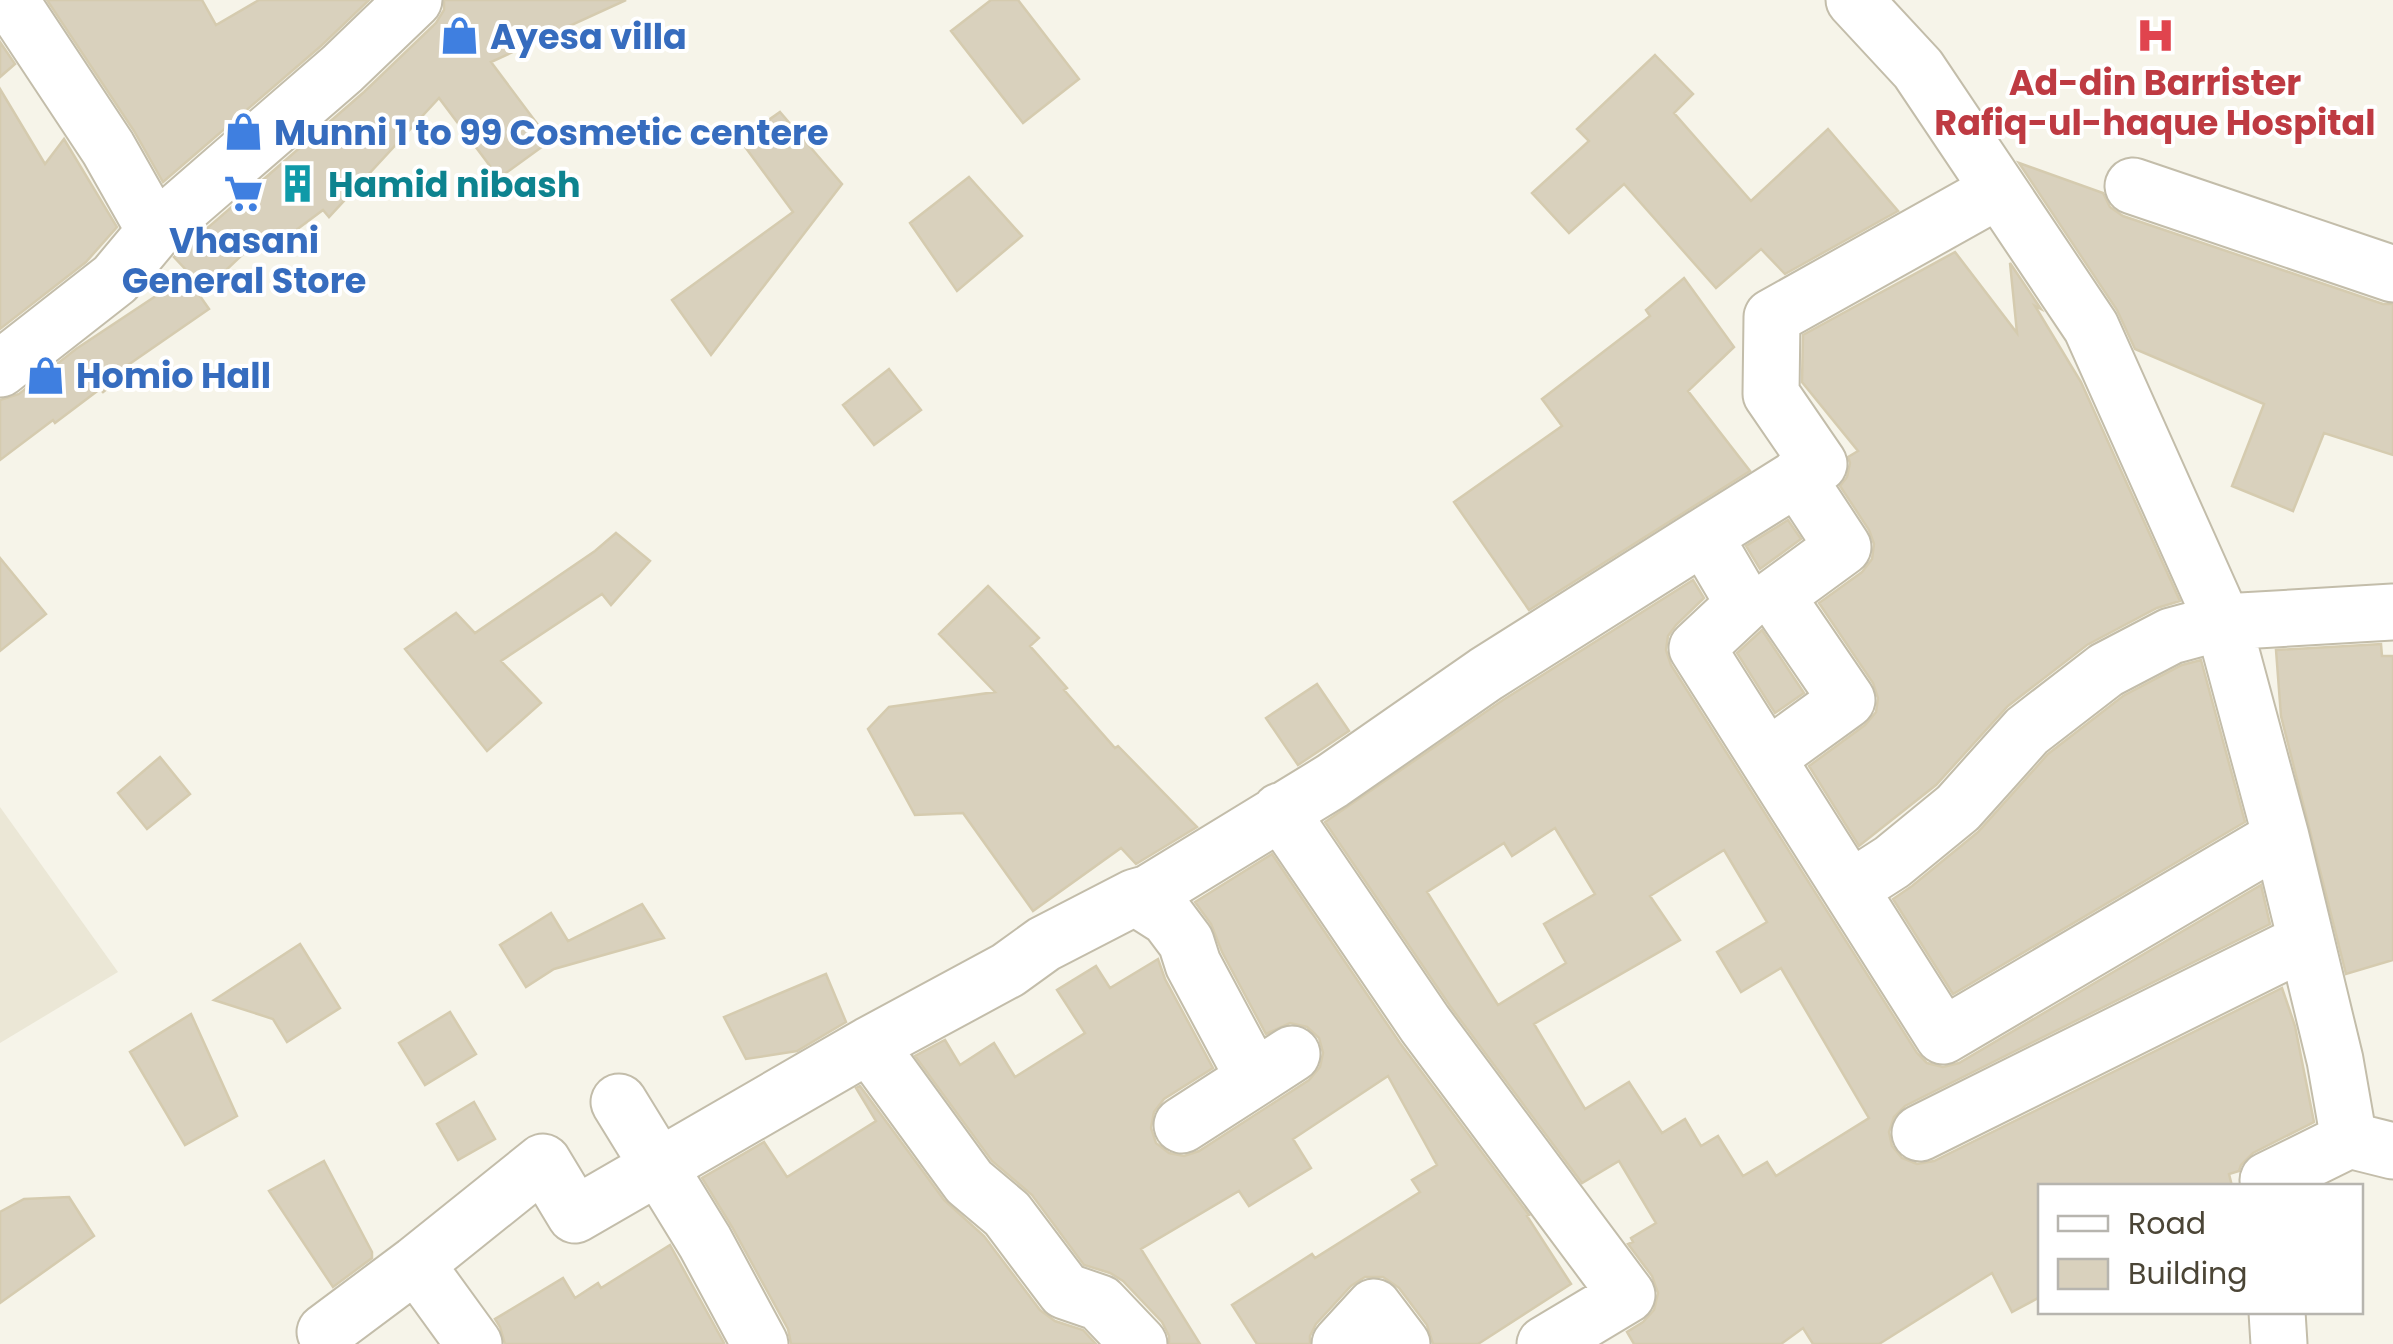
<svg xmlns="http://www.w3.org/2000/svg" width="2393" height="1344" font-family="Poppins,sans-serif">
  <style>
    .residential { fill: #ebe7d6 }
    .building { fill: #d9d1bd; stroke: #d5cbaf; stroke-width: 2.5; fill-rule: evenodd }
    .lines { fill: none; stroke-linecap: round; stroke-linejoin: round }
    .minor-casing { stroke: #c3bdaa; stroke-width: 59 }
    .minor { stroke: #fff; stroke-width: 55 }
    .labels { text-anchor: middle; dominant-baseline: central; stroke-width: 8; stroke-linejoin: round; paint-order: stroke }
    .shop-label { font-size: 35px; font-weight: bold; fill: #366cbe; stroke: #fff; text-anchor: start }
    .health-label { font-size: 35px; font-weight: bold; fill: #be3a42; stroke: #fff }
    .culture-label { font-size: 35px; font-weight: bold; fill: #0d838f; stroke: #fff; text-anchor: start }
  </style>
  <rect width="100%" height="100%" fill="#f6f4e9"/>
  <!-- residential -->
  <path class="residential" d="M0,807l118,165 -118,71z"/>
  <!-- building -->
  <path class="building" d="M47,0h155l14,25 43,-25h110l-48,46 -158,136 -29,-51z
    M444,0h182l-135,62 59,79 -51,37 -60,-80 -110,119 -6,-7 -55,41 -9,-12 -54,51 -31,-33 190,-165 72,-69 8,-13z
    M991,0h27l61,79 -56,44 -72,-92z
    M0,42l15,22 -15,13z
    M1655,55l38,39 -19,19 77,88 77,-72 70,82 -113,63 -24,-25 -45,39 -92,-104 -55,49 -37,-40 57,-52 -12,-12z
    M0,89l45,75 19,-25 53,88 -31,35 -86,67z
    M780,112l62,72 -131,171 -39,-55 121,-88 -53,-72z
    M2019,163l84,30 7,14 13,9 260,88h10v151l-69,-22 -31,78 -61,-25 32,-82 -129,-55 -18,-39z
    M969,177l53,59 -65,55 -47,-68z
    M1955,252l62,81 -7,-70 31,46 -6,-3 46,76 99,219 -23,7 -70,37 -79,61 -72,79 -77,61 -50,-80 56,-41 11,-13 2,-14 -5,-15 -54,-80 43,-31 10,-13 2,-15 -5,-14 -29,-44 7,-9 3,-14 -2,-6 10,-6 -56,-69 1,-47z
    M186,276l23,33 -81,56 4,4 -29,23 -3,-3 -45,34 -2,-3 -53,40v-60l19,-6 57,-45z
    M1684,278l50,69 -46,44 62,80 -221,139 -75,-108 108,-76 -20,-27 108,-83 -4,-6z
    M889,369l32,41 -47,35 -31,-40z
    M1788,520l13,19 -41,30 -14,-23z
    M616,533l34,28 -39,44 -9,-11 -101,67 40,42 -54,48 -82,-102 51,-36 19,20 120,-82z
    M0,558l46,56 -46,37z
    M1693,580l11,18 -28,27 -8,11 -2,14 5,15 246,388 10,10 16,4 16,-4 302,-178 9,39 -365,182 -11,11 -5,15 3,14 10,12 15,6 17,-3 348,-173 13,38 19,96 -61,31 -12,12 -2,6 -10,3 3,12h-192v111l-28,15 -20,-39 -113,71h-66l-10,-16 -22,16h-147l-7,-12 16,-10 11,-12 4,-17 -6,-17 -24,-32 5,-2 -2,-4 25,-15 -37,-62 -37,22 -132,-177 -125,-184 178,-122zM1555,828l40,66 -51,30 22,39 -68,42 -71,-113 77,-49 8,13zM1724,850l43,72 -50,30 24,40 40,-24 88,150 -93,58 -9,-14 -24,14 -25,-40 -17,10 -16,-27 -23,14 -33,-51 -44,27 -51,-85 146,-84 -30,-44z
    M988,586l51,52 -9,8 37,42 -3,2 51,58 3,-2 79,81 -61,37 -15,-16 -88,63 -70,-98 -48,2 -47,-86 21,-22 106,-15 -56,-58z
    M1762,630l42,63 -29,20 -38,-60z
    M2381,644l1,12h11v304l-47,14 -65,-258 -5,-66z
    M2201,660l44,162 -292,172 -60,-95 19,-13 66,-54 70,-78 75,-58 59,-31z
    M1317,684l32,47 -51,34 -32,-47z
    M160,757l30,37 -43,35 -29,-36z
    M1272,854l128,189 129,172 -2,1 44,68 -93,60h-45l-6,-19 -28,-37 -16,-11h-18l-14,9 -35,38 -6,12v8h-53l-25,-39 80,-51 3,4 105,-66 -8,-12 25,-15 -49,-89 -95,63 18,29 -62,38 -10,-15 -98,58 59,95h-31v-8l-7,-14 -39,-41 -13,-8 -26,-8 -52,-70 -40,-34 -77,-105 30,-16 15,25 34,-22 21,34 70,-44 -28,-43 39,-24 14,22 48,-29 7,20 48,89 -49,31 -10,13 -3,16 5,15 13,10 15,3 15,-5 110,-71 11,-13 3,-14 -4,-15 -12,-11 -17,-4 -24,11 -44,-82 -11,-28 -16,-22z
    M642,904l22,34 -110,31 -28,18 -26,-42 51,-32 17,28z
    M300,944l40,64 -53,34 -14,-23 -59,-19z
    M826,974l20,48 -49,29 -51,8 -22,-42z
    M450,1012l26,42 -51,31 -26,-42z
    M191,1014l46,102 -52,29 -55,-93z
    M860,1086l84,114 40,36 56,74 15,11 28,9 13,14h-305l-3,-15 -56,-102 -30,-49 62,-36 23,35 89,-56 -20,-33z
    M474,1102l21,37 -37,21 -21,-36z
    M324,1161l48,91v6l-39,29 -64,-96z
    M69,1197l25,39 -94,67v-91l24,-13z
    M670,1245l54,98 -2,1h-217l-5,-17 -5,-8 68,-41 12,20 23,-15 3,5z"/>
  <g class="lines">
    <defs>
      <path id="minor" d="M10,0l98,148 47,83
        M1854,0l64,69 173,258 132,295 58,215 54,223 14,80 -81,40 1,6
        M2133,186l260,88
        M1999,190l-227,127 -1,77 48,70 -115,72 40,68 -47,44 246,388 338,-199
        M0,369l115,-90 40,-48 187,-162 72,-69
        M1767,758l80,-58 -71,-104 67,-49 -46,-70
        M1280,811l145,213 202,271 -82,49
        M1850,889l42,-27 66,-54 69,-77 79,-61 65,-34 52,-14 170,-10
        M1135,897l33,21 18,24 7,22 61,114
        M869,1045l100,137 38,32 58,77 35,12 39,41
        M619,1102l86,140 55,102
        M1182,1125l110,-71
        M1920,1133l386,-192
        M2349,1140l44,11
        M416,1264l58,80
        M2277,1312l2,32
        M325,1332l91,-68 127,-102 32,53 294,-170 139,-75 36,-26 91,-47 14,-4 183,-112 154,-107 218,-138
        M1340,1344l34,-37 28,37"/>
    </defs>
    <!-- minor casing -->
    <use href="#minor" class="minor-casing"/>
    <!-- minor -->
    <use href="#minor" class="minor"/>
  </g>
  <!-- icons -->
  <defs>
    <symbol id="hospital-bare" viewBox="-9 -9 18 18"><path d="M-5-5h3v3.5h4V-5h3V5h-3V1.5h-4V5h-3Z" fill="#e0444e" stroke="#fff" stroke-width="2.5" paint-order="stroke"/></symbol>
    <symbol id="shop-bare" viewBox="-9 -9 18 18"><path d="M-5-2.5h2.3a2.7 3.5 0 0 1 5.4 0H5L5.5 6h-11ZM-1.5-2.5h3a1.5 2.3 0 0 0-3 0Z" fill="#3f7fe0" stroke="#fff" stroke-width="2.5" paint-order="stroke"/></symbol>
    <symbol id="building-bare" viewBox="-9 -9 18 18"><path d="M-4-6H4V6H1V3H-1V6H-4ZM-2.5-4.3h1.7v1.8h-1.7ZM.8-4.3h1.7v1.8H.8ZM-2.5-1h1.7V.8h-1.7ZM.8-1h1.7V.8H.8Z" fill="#0f9aa8" stroke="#fff" stroke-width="2.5" paint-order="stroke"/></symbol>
    <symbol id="supermarket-bare" viewBox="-9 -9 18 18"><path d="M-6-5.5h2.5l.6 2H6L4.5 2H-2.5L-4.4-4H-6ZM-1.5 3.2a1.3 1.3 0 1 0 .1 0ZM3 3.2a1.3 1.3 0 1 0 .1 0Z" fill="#3f7fe0" stroke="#fff" stroke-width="2.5" paint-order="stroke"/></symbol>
  </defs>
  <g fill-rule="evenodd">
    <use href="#hospital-bare" x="2128" y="8" width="55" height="55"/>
    <use href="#shop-bare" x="432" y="8" width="55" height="55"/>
    <use href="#shop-bare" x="216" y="104" width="55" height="55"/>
    <use href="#building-bare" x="270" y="156" width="55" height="55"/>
    <use href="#supermarket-bare" x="216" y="166" width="55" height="55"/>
    <use href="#shop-bare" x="18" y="348" width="55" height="55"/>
  </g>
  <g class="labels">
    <!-- shop labels -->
    <g class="shop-label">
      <text x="490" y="36">Ayesa villa</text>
      <text x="274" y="132">Munni 1 to 99 Cosmetic centere</text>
      <text x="244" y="240" text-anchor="middle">Vhasani<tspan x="244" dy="40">General Store</tspan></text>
      <text x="76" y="375">Homio Hall</text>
    </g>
    <!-- health labels -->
    <g class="health-label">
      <text x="2155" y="82">Ad-din Barrister<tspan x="2155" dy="40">Rafiq-ul-haque Hospital</tspan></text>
    </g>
    <!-- culture labels -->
    <g class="culture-label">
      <text x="328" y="184">Hamid nibash</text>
    </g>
  </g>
  <!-- legend -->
  <rect x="2038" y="1184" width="325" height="130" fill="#ffffff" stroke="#b7b5af" stroke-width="2.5"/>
  <rect x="2058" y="1216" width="50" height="15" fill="#ffffff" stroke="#b7b5af" stroke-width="2.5"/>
  <text x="2128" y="1234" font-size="30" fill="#4b4536">Road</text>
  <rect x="2058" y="1259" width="50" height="30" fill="#d9d1bd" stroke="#b7b5af" stroke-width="2.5"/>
  <text x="2128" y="1284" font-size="30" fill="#4b4536">Building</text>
</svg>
